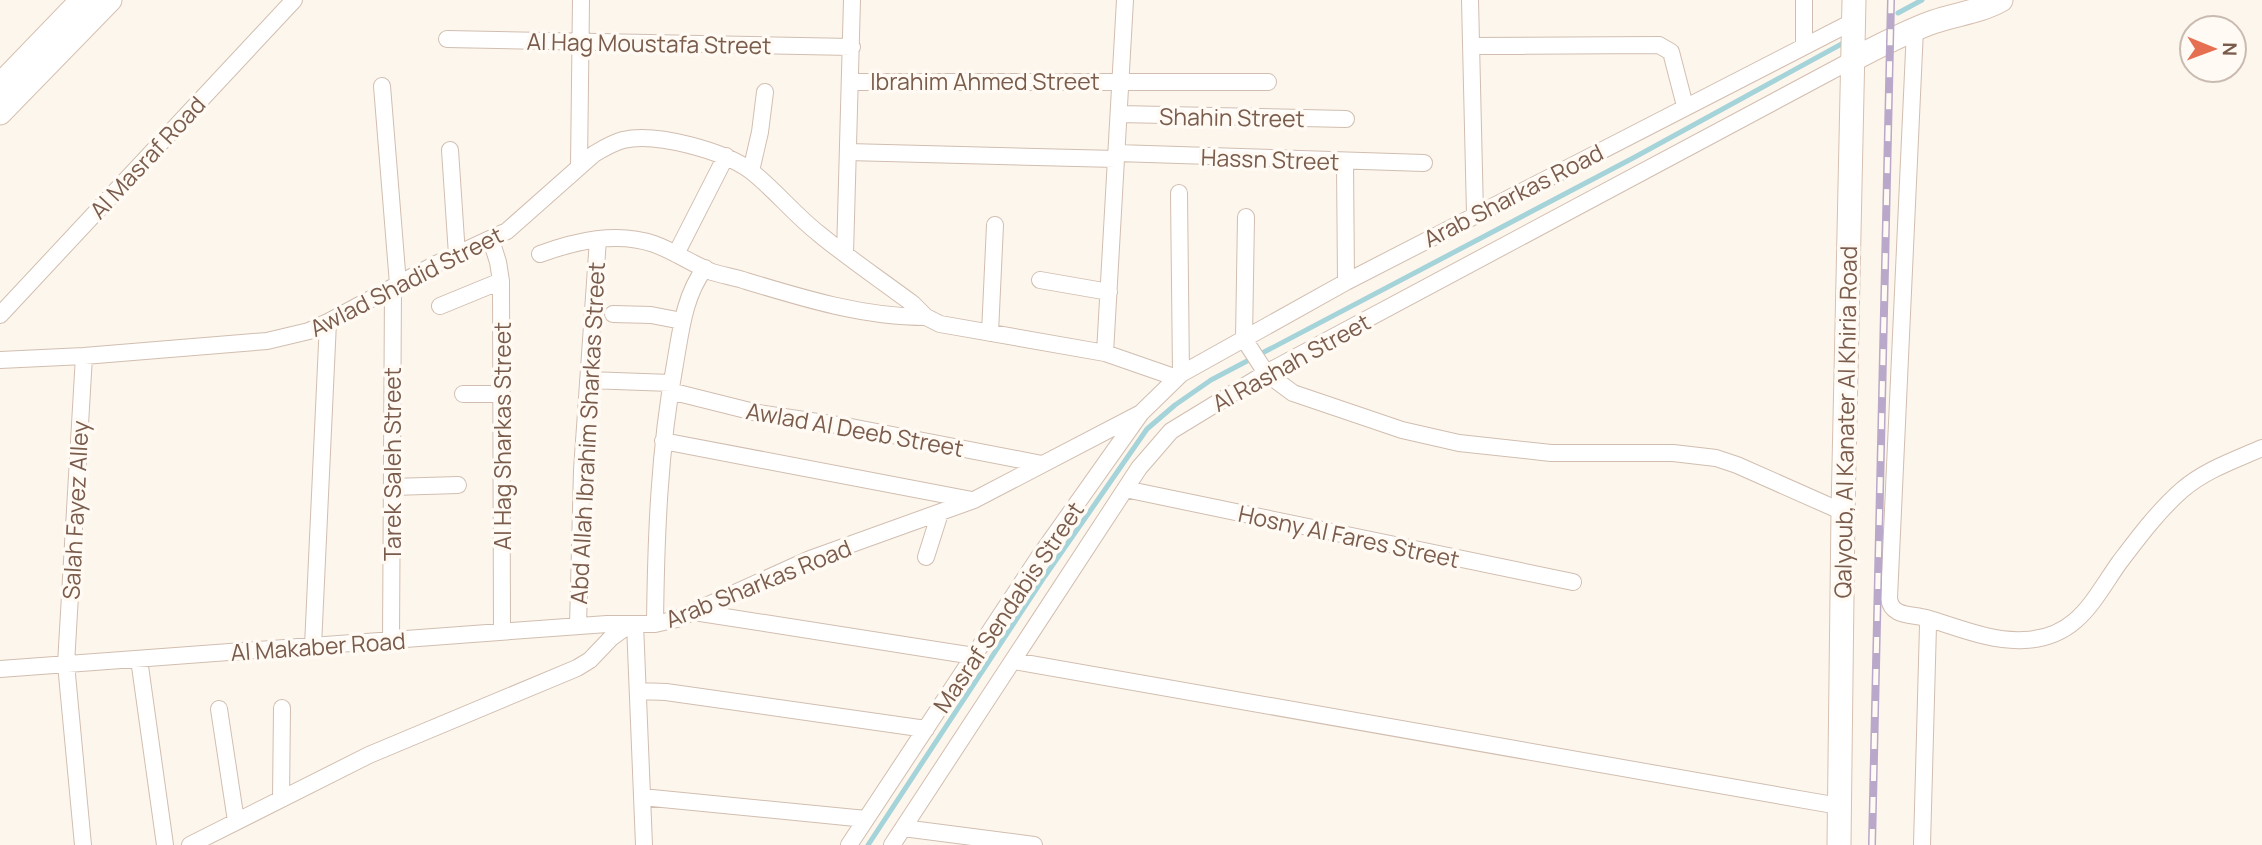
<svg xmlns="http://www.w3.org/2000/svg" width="2262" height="845" font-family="Manrope,sans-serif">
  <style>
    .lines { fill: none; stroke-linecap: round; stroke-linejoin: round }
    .stream { stroke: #a5d3da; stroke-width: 5 }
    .street-casing { stroke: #d1beb0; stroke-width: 18 }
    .secondary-casing { stroke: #d6c0b0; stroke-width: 25 }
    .street { stroke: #fff; stroke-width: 16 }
    .secondary { stroke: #fff; stroke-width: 23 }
    .rail-casing { stroke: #b9a8c9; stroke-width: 8 }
    .rail { stroke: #fffaf3; stroke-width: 5; stroke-dasharray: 16; stroke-linecap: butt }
    .labels { text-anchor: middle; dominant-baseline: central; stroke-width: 7; stroke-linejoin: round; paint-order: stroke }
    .street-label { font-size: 23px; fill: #7a5c4d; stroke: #fffaf3 }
  </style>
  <rect width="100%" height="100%" fill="#fdf6ec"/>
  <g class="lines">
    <!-- stream -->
    <path class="stream" d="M1898,13l24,-13
      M868,845l177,-269 102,-147 28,-24 36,-25 424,-223 212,-116"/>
    <defs>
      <path id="street" d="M1470,0l5,214
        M1915,29l-26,569c2,19 22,16 37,20l2,7 -6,220
        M447,39l405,8
        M1471,46l188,-1 12,7 14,54
        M1804,46v-46
        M850,82h418
        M382,86l16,198
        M1119,114l227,5
        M450,150l7,105
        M848,152l268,7
        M1117,153l307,10
        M1345,162l1,120
        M579,166l2,-166
        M751,171l9,-39 5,-40
        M1179,193l2,181
        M1246,217l-2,122 22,34 27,20 109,37 57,13 92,10h122l43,5 21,7 106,47
        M491,240l7,22 3,19 1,351
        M540,254c36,-13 77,-23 114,-10 20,7 38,20 58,28 10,3 21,5 31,8 59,18 120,37 183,37
        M676,254l50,-98
        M845,254l7,-254
        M1040,280l69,12
        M440,306l61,-25
        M613,314l38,1 31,6
        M0,315l294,-315
        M990,333l5,-108
        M1105,353l20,-353
        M0,360l84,-4 183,-15 42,-10 19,-9 106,-57 73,-34 87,-77c10,-6 18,-11 29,-14 33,-8 101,11 128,31 24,19 43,43 67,62 30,25 63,47 95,71l13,13 14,7 165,29 72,25
        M588,380l83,3
        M670,391l88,22 93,14 191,37
        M463,394h39
        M663,441l309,59
        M392,487l66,-2
        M1125,489l448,93
        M926,557l14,-44
        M694,612l280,44
        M1926,618c31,9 65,24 98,22 53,-2 69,-40 95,-77 19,-25 39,-52 63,-73 23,-20 53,-30 80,-42
        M655,624c1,-87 4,-174 20,-260 6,-34 9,-68 30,-96
        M578,626l4,-156 16,-231
        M391,641l2,-354
        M313,646l15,-324
        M139,659l26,186
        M1014,661l825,145
        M0,669l607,-45h28l9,221
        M638,691l28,1 260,37
        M219,709l17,112
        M642,797l224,22
        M281,798l1,-90
        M903,828l131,17
        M83,845l-17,-181 18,-308
        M190,845l179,-90 208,-87 13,-8 21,-22 11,-8 13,-6h20l22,-5 133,-60 164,-59 165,-86
        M849,845l190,-288 102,-144 40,-39 165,-92 508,-261
        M892,845l247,-377 32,-37 95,-58 586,-313"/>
      <path id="secondary" d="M1852,60c27,-14 53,-28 81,-38 23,-8 47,-10 68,-22
        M0,85l82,-85
        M0,113l110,-113
        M1839,845l4,-333 11,-512"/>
    </defs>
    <!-- street casing -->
    <use href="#street" class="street-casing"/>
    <!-- secondary casing -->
    <use href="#secondary" class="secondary-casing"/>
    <!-- street -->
    <use href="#street" class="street"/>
    <!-- secondary -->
    <use href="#secondary" class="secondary"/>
    <defs>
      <path id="rail" d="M1872,845l19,-845"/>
    </defs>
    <!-- rail casing -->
    <use href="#rail" class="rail-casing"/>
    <!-- rail -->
    <use href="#rail" class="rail"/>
  </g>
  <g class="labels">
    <!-- street labels -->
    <g class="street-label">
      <text transform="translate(649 43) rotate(1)">Al Hag Moustafa Street</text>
      <text x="985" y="81">Ibrahim Ahmed Street</text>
      <text transform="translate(1232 117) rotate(1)">Shahin Street</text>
      <text transform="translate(147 157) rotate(-47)">Al Masraf Road</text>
      <text transform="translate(1270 159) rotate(2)">Hassn Street</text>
      <text transform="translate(1513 195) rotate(-27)">Arab Sharkas Road</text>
      <text transform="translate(406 281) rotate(-27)">Awlad Shadid Street</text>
      <text transform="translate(1291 362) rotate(-29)">Al Rashah Street</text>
      <text transform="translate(1845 422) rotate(-89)">Qalyoub, Al Kanater Al Khiria Road</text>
      <text transform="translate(855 429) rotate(10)">Awlad Al Deeb Street</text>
      <text transform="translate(587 433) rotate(-87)">Abd Allah Ibrahim Sharkas Street</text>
      <text transform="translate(502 436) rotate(-90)">Al Hag Sharkas Street</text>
      <text transform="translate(392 464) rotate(-90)">Tarek Saleh Street</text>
      <text transform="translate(75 510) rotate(-87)">Salah Fayez Alley</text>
      <text transform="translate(1349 536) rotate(12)">Hosny Al Fares Street</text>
      <text transform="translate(758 583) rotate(-22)">Arab Sharkas Road</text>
      <text transform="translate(1008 607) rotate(-56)">Masraf Sendabis Street</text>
      <text transform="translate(318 646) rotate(-4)">Al Makaber Road</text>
    </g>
  </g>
  <!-- north arrow -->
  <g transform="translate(2213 49) rotate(91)"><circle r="33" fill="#fffaf3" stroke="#cabbb1" stroke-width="2"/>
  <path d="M0-5L12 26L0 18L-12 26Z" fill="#e76f51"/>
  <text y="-10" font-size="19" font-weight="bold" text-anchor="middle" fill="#7a5c4d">N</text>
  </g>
</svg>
